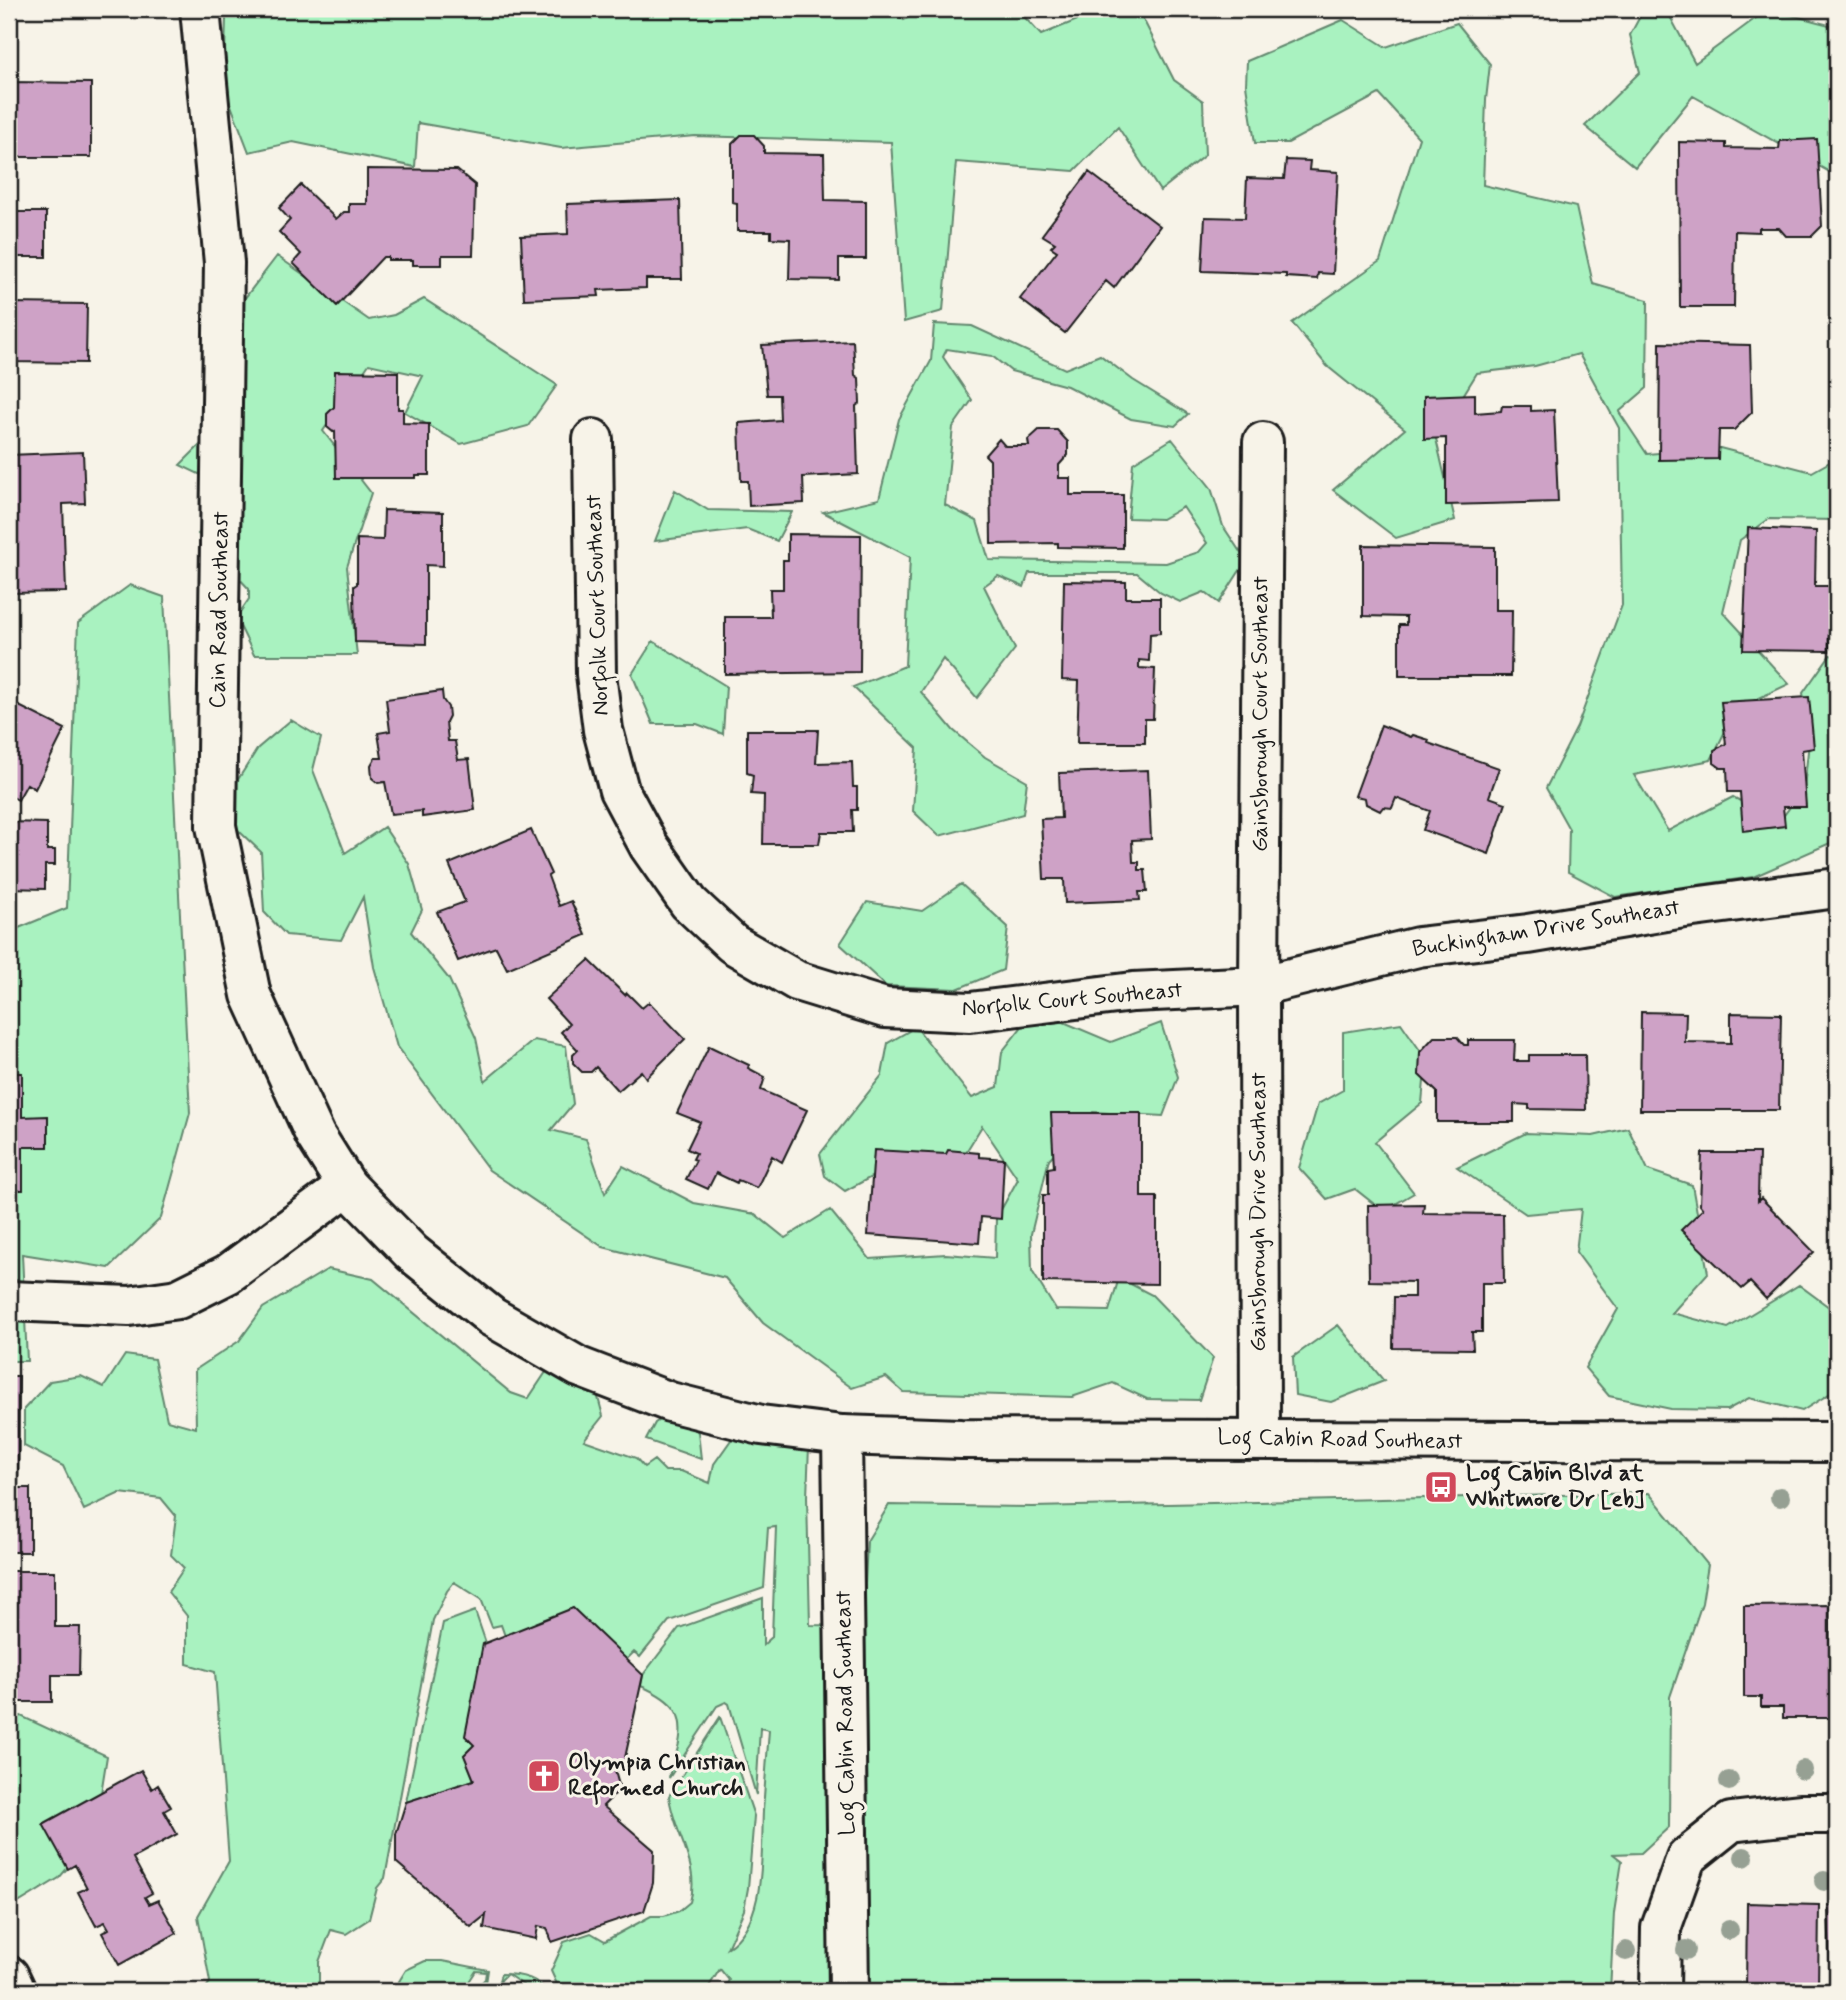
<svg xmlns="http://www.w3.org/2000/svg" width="1846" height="2000" font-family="Mynerve,sans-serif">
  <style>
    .green { fill: #a9f2c0; stroke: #62876e; stroke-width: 2 }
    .building { fill: #cea2c6; stroke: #1c1c1c; stroke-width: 2 }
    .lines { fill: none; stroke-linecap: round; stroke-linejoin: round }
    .minor-casing { stroke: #1c1c1c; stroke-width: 44 }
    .tertiary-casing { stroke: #1c1c1c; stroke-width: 44 }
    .minor { stroke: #f7f3e8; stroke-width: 38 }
    .tertiary { stroke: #f7f3e8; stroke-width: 38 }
    .tree { fill: #96a093 }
    .labels { text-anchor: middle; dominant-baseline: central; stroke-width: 6; stroke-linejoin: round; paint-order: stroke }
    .street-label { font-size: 23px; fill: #1c1c1c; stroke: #f7f3e8 }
    .poi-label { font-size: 23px; font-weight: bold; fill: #1c1c1c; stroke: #f7f3e8; text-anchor: start }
  </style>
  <rect width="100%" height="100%" fill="#f7f3e8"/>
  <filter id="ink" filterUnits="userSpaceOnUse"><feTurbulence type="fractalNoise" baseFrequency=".0143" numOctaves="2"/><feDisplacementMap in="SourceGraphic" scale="14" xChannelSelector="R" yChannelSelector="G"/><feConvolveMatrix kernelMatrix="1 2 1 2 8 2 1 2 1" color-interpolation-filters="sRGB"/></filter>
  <g filter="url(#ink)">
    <!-- green -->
    <path class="green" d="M231,9h509l42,3 9,-3h99l14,11 18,-11h95l24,26 63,-26h34l36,71 29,21 2,54 -45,36 -42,-64 -44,44 -118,-9 -13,149 -39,11 -13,-180 -196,-6 -134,12 -143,-25 -3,44 -122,-25 -44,10 -25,-65 2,-69z
      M1644,9h22l29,54 73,-54 69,18v149l-144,-80 -58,71 -50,-41 55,-54 -10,-37z
      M1343,20l43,27 71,-24 33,41 -4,36 -3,85 93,22 17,77 55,16 -1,88 -28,24 28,42 73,-6 92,24 25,-14v62l-68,-1 -29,21 -17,72 66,72 -53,25 -25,51 -77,15 34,56 65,-34 46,25 25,-34 6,-55 -7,-40 27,-38 7,2v183l-84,37 -138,20 -47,-25 1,-43 -23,-41 31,-61 45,-122 -3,-177 -40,-74 -44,12 -58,7 -41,66 19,81 -59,18 -63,-48 72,-61 -78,-63 -35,-43 88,-62 39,-123 -40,-44 -91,49h-33l-9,-58 1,-24z
      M277,256l92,64 25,-5 30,-16 133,86 -29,41 -67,18 -56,-32 18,-36 -54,-12 -46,67 48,62 -24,74 10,88h-103l-18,-37 13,-19v-10l-51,-55 20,-23 2,-27 -40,-19 29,-29 6,-99z
      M934,324l38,2 93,43 35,-14 33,25 55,34 -13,12 -44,-7 -64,-33 -56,-15 -19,-15 -45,-7 -4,8 29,43 -19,27 -8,78 32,16 12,39 177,3 33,-11 8,-9 -24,-36 -21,12 -34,-1 5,-55 39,-24 39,49 12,38 23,35 -27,42 -15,-11 -24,10 -19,-9 -24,-20h-108l-5,14 -26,-11 -14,10 31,63 -38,49 -34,-39 -22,33 32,38 32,27 42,24 -4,33 -84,22 -26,-25 4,-63 -64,-61 52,-21 5,-109 -87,-45 56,-13 20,-80 32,-58z
      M675,490l33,20 84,2 -15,29 -30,-12 -92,12z
      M130,585l34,12 26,516 -29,105 -52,50 -87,-14 5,107h-18v-429l58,-24 11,-285z
      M653,641l73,45 -3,48 -26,-10h-44l-21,-50z
      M291,720l30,18 -8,32 32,83 39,-26 25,37 13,46 -11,22 38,47 27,59 9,43 49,-41 32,6 7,58 -22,26 35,9 19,54 18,-27 71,37 61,11 30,24 45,-28 40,49 76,-5 49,4 1,-39 22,-40 -36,-53 -29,47 -80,3 -28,15 -20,-15 -5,-22 62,-79 6,-32 28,-16 56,71 26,-11 4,-35 33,-42 76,32 50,-19 17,54 -15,39 -70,-4 -44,47 -18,75 1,37 24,39 53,1 10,-33 33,17 61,63 -14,42 -52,-1 -34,-16 -41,14 -169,-5 -17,-15 -34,11 -89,-65 -38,-45 -122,-31 -114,-77 -92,-123 -23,-80 -11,-70 -22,43 -55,-5 -22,-23 -3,-60 -43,-41 40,-63z
      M961,884l47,43 -5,43 -46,19 -71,-3 -46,-42 27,-42 55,9z
      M1401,1023l25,36 -4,44 -47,39 39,51 -31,18 -28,-22 -28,10 -28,-31 19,-64 25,-14v-58z
      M1628,1128l20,42 44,15 16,88 -36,40 56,15 71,-43 38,28v76l-35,22 -53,-13 -22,12 -56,-1 -62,-13 -24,-28 33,-59 -42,-57 5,-43 -55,5 -69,-47 69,-34 67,3z
      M328,1269l45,10 138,114 17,6 28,-42 36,18 11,41 -19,24 52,18 8,9 10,-7 11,11h16l29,12 4,-19 24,-34 71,16 -2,51 3,128 53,1 4,-85 22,-36 144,2 616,-14 59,72 -6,38 -32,94 -1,130 -28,26 -28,1 9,7 -8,52 -4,78h-887l6,-11 -9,-11 -14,22h-146l-9,-20 13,-29 27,-9 14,8 46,-25h13l15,-5 11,-9c11,-37 -17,-70 -21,-106l51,-79 34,99 -6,72 -4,22 -17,38c40,-26 34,-94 36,-137 2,-27 4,-54 6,-81l-9,-2 -4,67 -27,-91 -3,-2 -9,4 -48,72c1,-10 6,-18 8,-27 11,-37 -4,-51 -36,-65l2,-11 36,-47 84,-30v47l9,-8 4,-110 -8,1 -4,60 -95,33 -29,36 -6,-5 -7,7 -122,-23 -4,-11 -9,2 -11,-28 -27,-17 -7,9 -14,29 -48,258 -8,10 -8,31 -23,15 -15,-4 -12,32v24l-8,5h-107l6,-9 -12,-66 31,-55 -14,-189 -28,-8v-48l-19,-24 16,-24 -13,-13 5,-39 -15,-18 -41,-5 -36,17 -21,-44 -39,-20v-37l26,-28 31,-5 23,11 21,-32 29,4 13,61 29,8 -1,-58 44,-29 24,-33z
      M1338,1325l46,56 -53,21 -36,-7 -2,-38z
      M676,1409l22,23 3,27 -55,-19 9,-17z
      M475,1611l11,32 -12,102 -10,10 10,25 -68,22 37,-179z
      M9,1716h12l86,40 -13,81 -35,41 -41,25 -9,-6z
      M425,1961h17l46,9 -3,20 -6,-5 6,-6 1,-7 -10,-1 -8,12 4,8h-51l-1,-2 -15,-4v6h-12l13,-21z
      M501,1974c16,0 36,3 45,17h-24l1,-6 -16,-11 -6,6 -3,11h-2z"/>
    <!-- building -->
    <path class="building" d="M9,82l82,1v74h-82z
      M741,135h13l10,11v7l60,1 1,46 41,1v58h-27v21l-50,-1 1,-40 -19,-1v-7h-34v-28l-5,-1v-58z
      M1817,139l5,87 -10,10h-26l-7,-8h-20v4l-24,-1 -1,76h-54l-1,-165 47,1v5l53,1 1,-8z
      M1286,160l24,1 -1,9 29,2 -5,102 -15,-1 -1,6 -31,-2v-3l-84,-3 3,-54 40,1 2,-40 37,1z
      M367,169l90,1 18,15 -2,70h-31v10h-29v-5h-25v-3h-5l-46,49 -44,-43 8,-9 -22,-22 11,-12 -11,-12 22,-23 35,34 8,-7h5v-8h18z
      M1089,172l71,54 -46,62 -8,-7 -41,52 -45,-34 37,-48 -6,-4 4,-4 -13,-8z
      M680,200l2,79h-36v9l-48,2 1,6 -75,3 -3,-63 47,-2 -1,-30z
      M9,212h37v45h-37z
      M9,303l78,1 -1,59 -77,-1z
      M853,341l2,34 4,3 1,25 -4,3 2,68 -55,3 1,26 -55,3 -1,-25h-7l-2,-58 41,-3 -1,-25h-12l-5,-50z
      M1660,343l90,2 2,67 -18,18h-15l-1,29 -59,1z
      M335,371l63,1v37h5v14l26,1v51h-13v3h-80l-1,-47 -2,1 -6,-5v-13l7,-7z
      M1475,394v19l26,-2 1,-5h29v5l23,-1 4,92 -112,3v-67l-22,1v-43z
      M1039,430h18l11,12v13l-9,10v13h11v17h53v53l-65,-1v-4l-67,1 -1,-84 -5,-5 14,-16 6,7h24l-1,-6z
      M83,452l2,51 -22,1 3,88 -57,1v-138z
      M384,510l59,2v54l-17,-1v79l-71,-2 -1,-56 3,-2v-45l26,1z
      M1748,528l68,3 -1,55h14v65l-86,-1z
      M788,534l73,1 -1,137 -135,2v-57h46l-1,-28h13v-29h5z
      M1363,545l132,2v63h17l-1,66h-112v-51h7v-8l-43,-1z
      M1064,581l62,1v16h34v35l-10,1 -1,27 -10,-1v8l16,1 -2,50h-8v24h-68l2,-62 -17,-1z
      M442,691l1,9 5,7 1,9 -3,6 2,19h7l3,19 11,-1 6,51 -53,7v-6l-31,3 -6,-32 -7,1 -6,-5 -1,-13 4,-7h7l-4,-25 12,-2 -4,-32z
      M9,693l7,3 -3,7 52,26 -30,60 -8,-5 -9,16 -9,-5z
      M1809,697l5,51 -12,2 4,57h-23l2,19 -42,5 -3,-39h-12l-1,-24h-6l-7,-5v-13l12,-6 -5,-42z
      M1381,725l30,12 2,-2 16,5 -1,3 71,25 -10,29 17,6 -17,51 -66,-24 7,-19 -34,-13 -4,10 -9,-1 -3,4 -14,-7 -1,-6 -10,-2z
      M747,730h71l-2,33 36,-1 1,25h4v23h-5l1,22h-32l-2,12h-56l1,-49 -13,-1 2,-19 -6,-2z
      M1148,770l3,69 -19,1 1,22h6v8h6l2,22h-8l1,8 -75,3 -1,-24h-20l-3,-60 20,-1 -2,-45z
      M9,822l38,1v27h8v15h-10v24l-36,-1z
      M531,830l20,44 -3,2 11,30 12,-5 15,34 -79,34 -11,-22 -38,14 -21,-49 28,-10 -16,-38z
      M589,960l36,35 2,-2 15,15 7,-6 36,37 -39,39 -5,-7 -23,20 -22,-24 -5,5h-9l-9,-9v-8l5,-5 -17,-18 8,-8 -23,-25z
      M1641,1012l45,1 -1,29 46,1v-30l50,1 -2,96h-139z
      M1434,1037h23l7,8h4v-5h47l-1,21h15v-6h56l1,55 -57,-1v-4l-15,-1v18h-77v-30l-18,-17 1,-23z
      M709,1046l40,19 -1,3 17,9 -4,13 46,20 -25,52 -10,-6 -15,32 -19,-8 -1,3 -21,-10 -8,16 -22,-10 10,-19 -3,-1 3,-6 -9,-4 13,-27 -23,-9z
      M9,1073h13v44l26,-1v31h-25v43h-14z
      M1051,1113h90v84h16v87l-114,-2v-87h5v-27l6,-1z
      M874,1150l72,4 2,-4 31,3v4l25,2 -3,60 -20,-2 -2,26 -111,-8z
      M1702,1153h57l-1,48 3,-3 53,54 -48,47 -16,-17 -8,7 -61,-59 22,-21 -3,-4z
      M1424,1204l-1,9 80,1 1,69h-22v49h-10l1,17 -80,-1 1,-51h20v-15l-45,-1 -1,-76z
      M9,1376h10l-1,112h12v64h-21z
      M9,1571h46v56h25l-1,48h-27v27h-43z
      M1830,1605l1,113h-48v-11h-22v-10h-17v-91z
      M573,1608l70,67 -20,92 -8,4 5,18 -17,17 51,44 -1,33 -9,28 -92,31 -5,-14 -9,-2 -2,13 -52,-11 2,-13 -15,12 -75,-65v-28l10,-32 68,-22 -10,-25 10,-10 -9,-9 18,-92z
      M141,1770l11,19 6,-4 13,22 -7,4 13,23 -44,24 19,35 -7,4 4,7 9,-4 19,33 -58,32 -17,-32 7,-4 -4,-7 -9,4 -18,-34 9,-4 -12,-23 -7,4 -25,-45z
      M1747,1903l72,2 -1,86h-72z
      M1828,1905h9v86h-6z"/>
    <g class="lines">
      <defs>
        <path id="minor" d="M593,439l3,235 7,56 16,60 30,56 40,57 44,41 64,37 88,27 85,4 163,-20 126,-6 159,-39 110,-13 150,-25 159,-21
          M9,1301l120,5 49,-7 50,-25 119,-88
          M842,1435l7,556
          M1260,1439l-1,-453 4,-544
          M9,1976l7,15
          M1660,1991l1,-63 25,-70 45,-36 69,-8h37"/>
        <path id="tertiary" d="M200,9l24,254 -8,563 35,169 64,140 32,51 65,67 80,64 87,50 91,35 91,23 81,10 119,4 876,3"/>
      </defs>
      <!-- minor casing -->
      <use href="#minor" class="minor-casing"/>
      <!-- tertiary casing -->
      <use href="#tertiary" class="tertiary-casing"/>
      <!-- minor -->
      <use href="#minor" class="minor"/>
      <!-- tertiary -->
      <use href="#tertiary" class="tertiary"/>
    </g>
    <!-- trees -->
    <g class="tree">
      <circle cx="1780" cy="1497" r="10"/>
      <circle cx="1803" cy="1770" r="10"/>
      <circle cx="1729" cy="1781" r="10"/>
      <circle cx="1744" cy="1857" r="10"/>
      <circle cx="1824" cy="1881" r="10"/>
      <circle cx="1729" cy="1930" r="10"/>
      <circle cx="1686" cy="1950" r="10"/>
      <circle cx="1626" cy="1951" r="10"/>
    </g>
  </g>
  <!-- icons -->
  <defs>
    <symbol id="bus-square" viewBox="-11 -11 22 22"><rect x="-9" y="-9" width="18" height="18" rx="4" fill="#d1495b" stroke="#f7f3e8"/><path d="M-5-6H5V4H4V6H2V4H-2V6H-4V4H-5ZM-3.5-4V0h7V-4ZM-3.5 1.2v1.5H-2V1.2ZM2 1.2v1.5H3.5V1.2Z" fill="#fff"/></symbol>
    <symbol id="church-square" viewBox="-11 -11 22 22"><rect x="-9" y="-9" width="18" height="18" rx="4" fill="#d1495b" stroke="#f7f3e8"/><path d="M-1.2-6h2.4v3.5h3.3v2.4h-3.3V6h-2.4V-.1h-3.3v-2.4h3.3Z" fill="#fff"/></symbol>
  </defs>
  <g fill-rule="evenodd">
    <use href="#bus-square" x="1422" y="1468" width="38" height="38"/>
    <use href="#church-square" x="525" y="1757" width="38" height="38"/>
  </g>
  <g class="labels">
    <!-- street labels -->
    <g class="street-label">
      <text transform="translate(598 605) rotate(-92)">Norfolk Court Southeast</text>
      <text transform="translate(220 610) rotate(-89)">Cain Road Southeast</text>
      <text transform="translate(1261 714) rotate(-90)">Gainsborough Court Southeast</text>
      <text transform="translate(1546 929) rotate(-9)">Buckingham Drive Southeast</text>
      <text transform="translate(1072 1000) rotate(-5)">Norfolk Court Southeast</text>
      <text transform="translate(1259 1212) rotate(-90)">Gainsborough Drive Southeast</text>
      <text transform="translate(1340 1440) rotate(1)">Log Cabin Road Southeast</text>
      <text transform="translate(846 1713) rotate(-91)">Log Cabin Road Southeast</text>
    </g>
    <!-- poi labels -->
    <g class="poi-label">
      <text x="1466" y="1474">Log Cabin Blvd at<tspan x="1466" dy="26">Whitmore Dr [eb]</tspan></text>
      <text x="568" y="1763">Olympia Christian<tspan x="568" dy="26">Reformed Church</tspan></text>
    </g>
  </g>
  <!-- margin -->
  <rect width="1846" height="2000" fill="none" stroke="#f7f3e8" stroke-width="35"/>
  <rect x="18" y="18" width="1811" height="1965" fill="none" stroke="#1c1c1c" stroke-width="2.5" filter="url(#ink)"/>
</svg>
